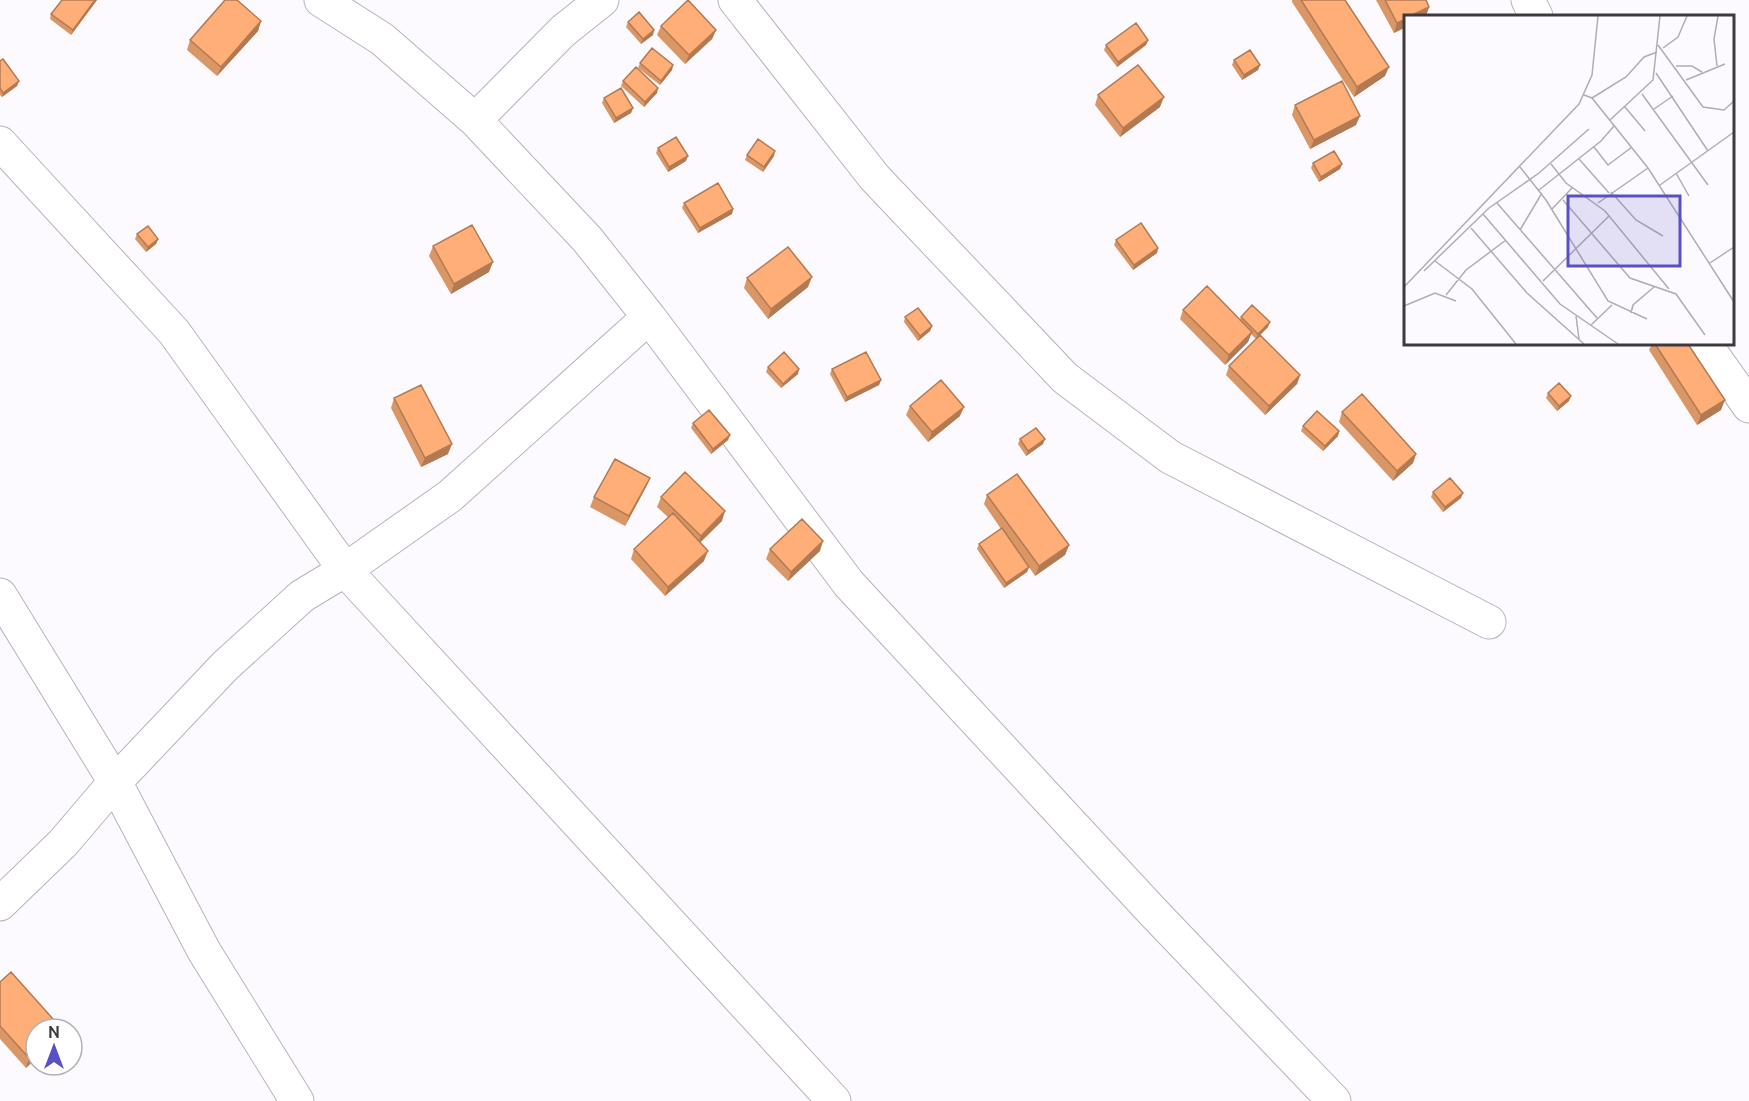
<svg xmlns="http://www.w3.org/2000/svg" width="1749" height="1101" font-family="Ubuntu,sans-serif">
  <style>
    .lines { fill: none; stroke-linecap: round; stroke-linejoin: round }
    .minor-casing { stroke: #b7b2bc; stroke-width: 35 }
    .minor { stroke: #fff; stroke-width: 33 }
    .wall { fill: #da9665 }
    .shaded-wall { fill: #b27a53 }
    .building { fill: #feae76; stroke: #b27a53; stroke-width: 1.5 }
    .inset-road { fill: none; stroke: #afadb1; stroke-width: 1.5 }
    .view { fill: #5850c7; fill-opacity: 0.15; stroke: #5850c7; stroke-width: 3 }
    .inset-edge { fill: none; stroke: #3c3a3e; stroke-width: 3 }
  </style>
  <rect width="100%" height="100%" fill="#fcfafe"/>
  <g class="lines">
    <defs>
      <path id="minor" d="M321,0l61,39 93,81 112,119 62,78 200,267 304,328 181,189
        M735,0l140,178 190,200 105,79 319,165
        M1528,0l8,16
        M475,120l88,-89 39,-31
        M0,143l174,189 171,238 489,531
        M1705,344l44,62
        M0,595l115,187 89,169 93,150
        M0,904l63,-61 52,-61 110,-116 77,-70 43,-26 105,-74 199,-179"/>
    </defs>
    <!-- minor casing -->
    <use href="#minor" class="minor-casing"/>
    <!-- minor -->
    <use href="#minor" class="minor"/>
  </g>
  <!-- wall -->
  <path class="wall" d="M62,0h35l-26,35 -21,-16 1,-5z
    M1292,0h53l40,76 -31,21 -62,-95z
    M1376,0h50l3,7 -3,9h-20v11l-12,6z
    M261,21l-3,10 -41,45 -30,-26 3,-10z
    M628,22l26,8 -1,5 -12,9 -15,-17z
    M661,26l55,4 -4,9 -27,25 -28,-29z
    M1148,40l-2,5 -29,22 -13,-17 2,-5z
    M1234,60l26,5 -2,5 -16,10 -10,-15z
    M0,61l19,20 -2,5 -15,11 -2,-2z
    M640,63l33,2 -1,5 -12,15 -22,-17z
    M623,81l35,7 -1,5 -13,14 -23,-21z
    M1098,95l62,12 -40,30 -25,-32z
    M604,98l29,10 -2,5 -17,10 -12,-20z
    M1295,105l61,20 -46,24 -18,-34z
    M658,148l28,13 -18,11 -12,-19z
    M747,155l27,1 -11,16 -18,-12z
    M1313,163l29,1 -2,5 -21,13 -8,-14z
    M684,203l49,6 -1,5 -34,19 -16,-25z
    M137,234l21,5 -2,5 -10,8 -11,-13z
    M1116,240l42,8 -1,5 -24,17 -19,-25z
    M433,246l56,26 -38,22 -22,-38z
    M747,278l61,9 -40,32 -24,-31z
    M1183,310l57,10 1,-3 27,10 -12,12 -5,-5 -3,8 -23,23 -45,-46z
    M905,317l27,9 -2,5 -12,10 -14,-19z
    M1652,344h36l33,66 -24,15 -48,-75z
    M1229,366l71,9 -3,9 -32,31 -39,-40z
    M768,367l30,7 -17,14 -15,-16z
    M832,369l49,11 -2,5 -34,17 -15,-28z
    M1548,393l21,8 -12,10 -11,-13z
    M394,398l54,56 -27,13 -30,-59z
    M910,406l50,10 -32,26 -22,-27z
    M1342,412l74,42 -3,9 -20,18 -54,-59z
    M693,423l37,12 -2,5 -17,14 -20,-26z
    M1303,426l36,5 -1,5 -15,15 -22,-20z
    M1020,439l23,5 -17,12 -8,-12z
    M650,478l-4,9 -21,39 -35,-19 4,-10z
    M1433,492l28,6 -18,14 -12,-15z
    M987,495l82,50 -4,10 -30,21 -6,-9 -2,5 -23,16 -27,-39 2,-5 22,-15 -17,-25z
    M661,497l61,24 -22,22 4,18 -39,35 -34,-37 3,-10 35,-31 -12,-11z
    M770,549l50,2 -32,30 -22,-22z
    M0,982l36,47v29l-10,10 -26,-29z"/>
  <!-- shaded-wall -->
  <path class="shaded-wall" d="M95,0h2l-26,35 2,-5z
    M1429,7l-3,9h-16z
    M1406,19v8l-12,6 3,-10z
    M261,21l-3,10 -41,45 4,-9z
    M654,30l-1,5 -12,9 2,-5z
    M716,30l-4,9 -27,25 4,-9z
    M1148,40l-2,5 -29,22 1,-5z
    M673,65l-1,5 -12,15 1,-4z
    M1260,65l-2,5 -16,10 2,-5z
    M1389,67l-4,9 -31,21 3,-10z
    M19,81l-2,5 -15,11 1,-4z
    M658,88l-1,5 -13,14 1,-5z
    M1164,97l-4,10 -40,30 3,-9z
    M633,108l-2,5 -17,10 2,-5z
    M1360,116l-4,9 -46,24 4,-9z
    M775,151l-1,5 -11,16 1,-5z
    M688,156l-2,5 -18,11 1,-5z
    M1342,164l-2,5 -21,13 2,-5z
    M733,209l-1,5 -34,19 2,-5z
    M158,239l-2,5 -10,8 2,-5z
    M1158,248l-1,5 -24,17 1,-5z
    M493,262l-4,10 -38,22 3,-10z
    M812,277l-4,10 -40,32 3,-10z
    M1270,322l-2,5 -12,12 2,-5z
    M932,326l-2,5 -12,10 2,-5z
    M1252,332l-4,10 -23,23 4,-10z
    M799,369l-1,5 -17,14 2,-4z
    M1300,375l-3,9 -32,31 4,-9z
    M881,380l-2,5 -34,17 2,-5z
    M1571,396l-2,5 -12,10 2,-5z
    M1725,400l-4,10 -24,15 4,-10z
    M964,407l-4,9 -32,26 4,-10z
    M1339,431l-1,5 -15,15 2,-5z
    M730,435l-2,5 -17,14 2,-5z
    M1045,439l-2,5 -17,12 2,-5z
    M452,444l-4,10 -27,13 4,-9z
    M1416,454l-3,9 -20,18 4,-10z
    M650,478l-4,9 -21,39 4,-10z
    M1463,493l-2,5 -18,14 2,-5z
    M725,511l-3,10 -25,24 4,-9z
    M823,541l-3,10 -32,30 3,-9z
    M1069,545l-4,10 -30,21 4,-10z
    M708,551l-4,10 -39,35 3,-9z
    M1029,567l-2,5 -23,16 2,-5z
    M36,1052v6l-10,10 3,-10z"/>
  <!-- building -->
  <path class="building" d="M62,0h33l-22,30 -22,-16z
    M225,0h12l24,21 -40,46 -31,-27z
    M688,0l28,30 -27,25 -28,-29z
    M1301,0h44l44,67 -32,20z
    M1385,0h41l3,7 -19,9h-4v3l-9,4z
    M639,12l15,18 -11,9 -15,-17z
    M1136,23l12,17 -30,22 -12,-17z
    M652,48l21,17 -12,16 -21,-18z
    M1250,50l10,15 -16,10 -10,-15z
    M3,59l16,22 -16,12 -3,-5v-27z
    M1138,65l26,32 -41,31 -25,-33z
    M636,67l22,21 -13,14 -22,-21z
    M1342,81l18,35 -46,24 -19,-35z
    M621,88l12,20 -17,10 -12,-20z
    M676,137l12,19 -19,11 -11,-19z
    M758,139l17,12 -11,16 -17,-12z
    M1334,151l8,13 -21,13 -8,-14z
    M718,183l15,26 -33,19 -16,-25z
    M1141,223l17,25 -24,17 -18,-25z
    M472,225l21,37 -39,22 -21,-38z
    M148,226l10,13 -10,8 -11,-13z
    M788,247l24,30 -41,32 -24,-31z
    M1207,286l45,46 -23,23 -46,-45z
    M1252,305l18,17 -12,12 -17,-17z
    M918,308l14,18 -12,10 -15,-19z
    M1260,335l40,40 -31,31 -40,-40z
    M1655,344h33l37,56 -24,15z
    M784,352l15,17 -16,15 -15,-17z
    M866,352l15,28 -34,17 -15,-28z
    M941,380l23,27 -32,25 -22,-26z
    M1559,383l12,13 -12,10 -11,-13z
    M421,385l31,59 -27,14 -31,-60z
    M1362,394l54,60 -19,17 -55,-59z
    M709,410l21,25 -17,14 -20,-26z
    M1317,411l22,20 -14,15 -22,-20z
    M1036,428l9,11 -17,12 -8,-12z
    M615,459l35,19 -21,38 -35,-19z
    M685,472l40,39 -24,25 -40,-39z
    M1017,474l52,71 -30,21 -52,-71z
    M1450,478l13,15 -18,14 -12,-15z
    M673,513l35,38 -40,36 -34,-38z
    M802,519l21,22 -32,31 -21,-23z
    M1002,528l27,39 -23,16 -27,-39z
    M11,972l51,57h-26v23l-7,6 -29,-32v-44z"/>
  <!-- overview -->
  <g transform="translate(1404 15)">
    <rect width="330" height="330" fill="#fcfafe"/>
    <path class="inset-road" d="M254,30l45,62 21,3 10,-9M259,33l15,-11 9,-21M272,51h16l10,6M313,51l-3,-27 4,-23M252,58l52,78M282,65l39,-16M238,79l66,91M180,80l8,3 56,70 86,134M188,83l34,-21 18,-20 13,-5M221,92l20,24M250,94l19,-13M206,105l43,-40 7,-64M190,132l14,18 24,-18M175,144l30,34M147,149l15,19 39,28 64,78M116,152l26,33 62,101 39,18M272,158l13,23M256,170l74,-53M135,175l62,-49 13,-15M207,177l25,28 27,16M159,185l67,78 46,16 29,41M93,188l100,115M194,188l50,-35M148,194l21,-22M79,199l77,90 58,40M67,213l56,65 57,51M116,215l22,-37M31,246l37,28 44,55M306,248l24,-16M20,256l65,-63 50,-35 50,-44M139,266l66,-65M0,272l175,-183 13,-29 6,-59M42,280l20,-25 40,-30M0,291l31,-13 21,8M227,298l2,-8 21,-18M172,301l3,23M187,310l21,-20"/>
    <path class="view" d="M164,181h112v70h-112z"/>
    <rect width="330" height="330" class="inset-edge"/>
  </g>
  <!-- north arrow -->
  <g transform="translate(54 1047)"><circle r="28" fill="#ffffff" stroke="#b1b0b2" stroke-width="1.5"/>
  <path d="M0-4.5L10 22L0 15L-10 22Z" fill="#5850c7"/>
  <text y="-9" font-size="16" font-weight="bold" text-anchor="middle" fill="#3c3a3e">N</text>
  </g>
</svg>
